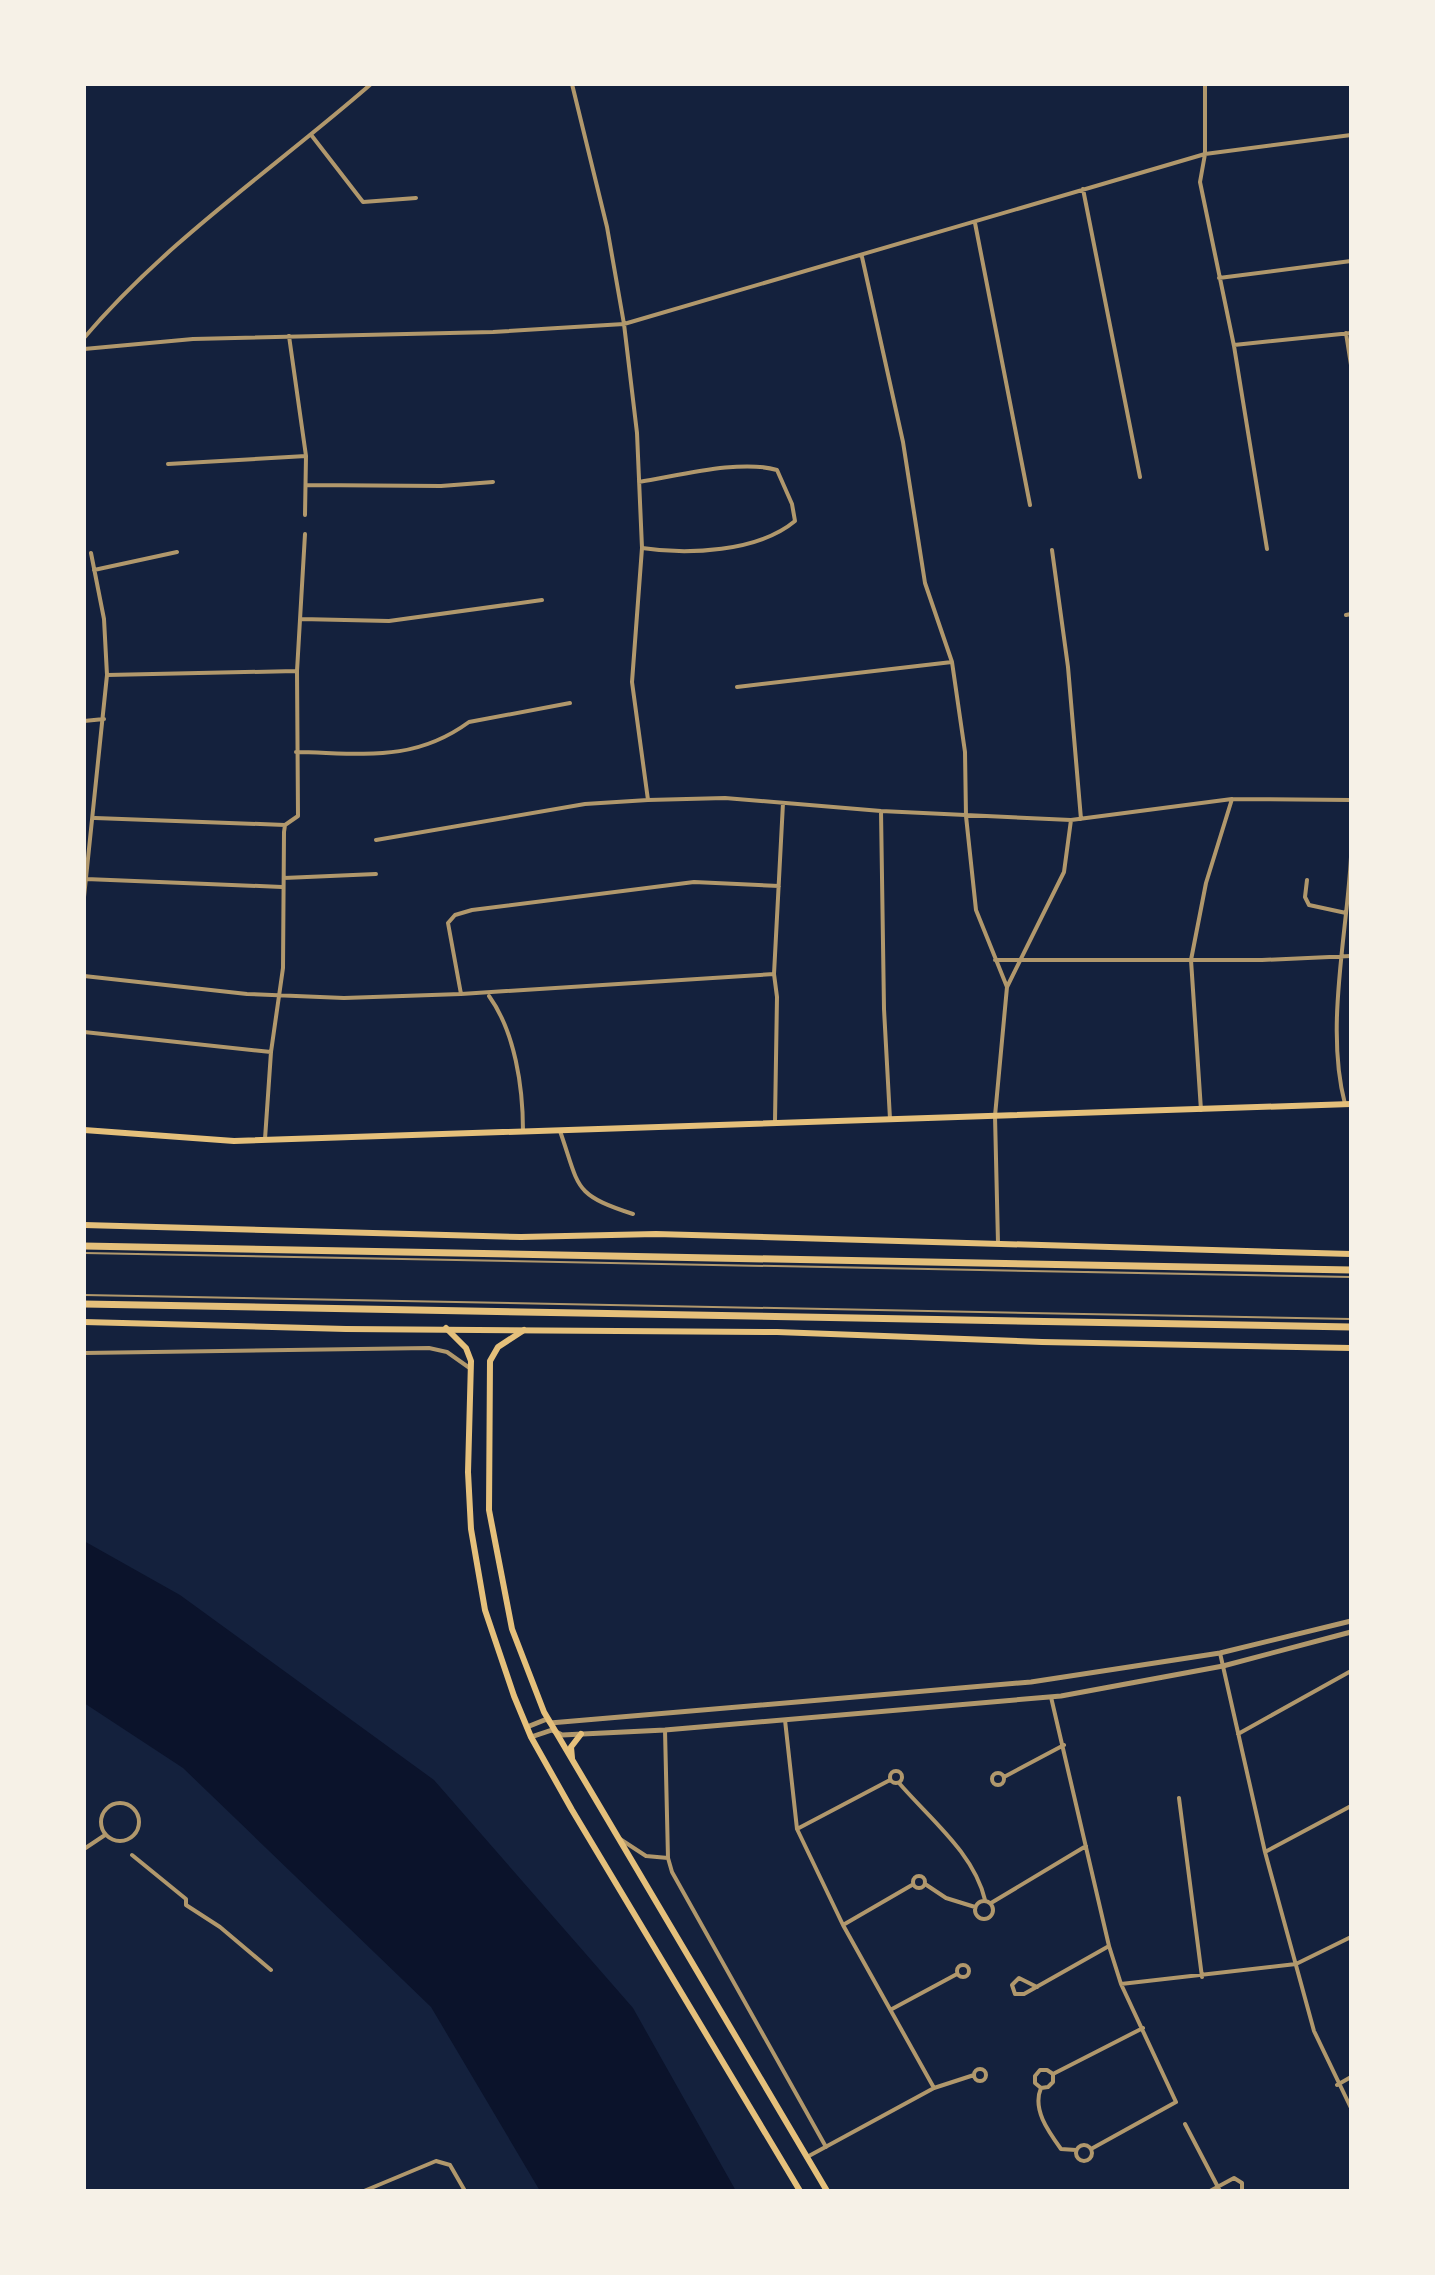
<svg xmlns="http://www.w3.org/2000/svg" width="1435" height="2275" font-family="'DejaVu Sans',sans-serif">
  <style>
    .water { fill: #0b132b }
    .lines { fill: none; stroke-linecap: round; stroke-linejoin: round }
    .service { stroke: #b1986c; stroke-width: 2 }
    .minor { stroke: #b1986c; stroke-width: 4 }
    .tertiary { stroke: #b1986c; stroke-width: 5 }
    .secondary { stroke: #e5c07b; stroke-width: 6 }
    .primary { stroke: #e5c07b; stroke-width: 6 }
    .motorway { stroke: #e5c07b; stroke-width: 7 }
  </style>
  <rect width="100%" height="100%" fill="#14213d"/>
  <!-- water -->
  <path class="water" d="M84,1541l96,54 254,185 199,228 103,183h-196l-109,-184 -248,-239 -99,-65z"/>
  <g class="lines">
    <!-- service -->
    <path class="service" d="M84,1253l1267,24
      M84,1295l1267,24"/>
    <!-- minor -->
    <path class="minor" d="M572,84l35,143 17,97 13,109 5,115 -10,134 16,118
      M1205,84v70l-5,28 34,164 33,203
      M312,136l51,66 53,-4
      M1083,189l57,288
      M975,223l55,282
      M862,257l41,185 22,141 27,79 13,90 1,64 10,94 31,77 -12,129 3,127
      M1219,278l132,-17
      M1346,333l5,32
      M289,336l17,120 -1,59
      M84,338c82,-97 192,-171 287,-254
      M1234,345l117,-12
      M84,349l109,-10 300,-7 131,-8 581,-170 146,-19
      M168,464l138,-8
      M639,482c39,-6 101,-23 138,-12l15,34 3,17c-37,31 -108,34 -153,27
      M307,485l134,1 52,-4
      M1052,550l16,117 13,152
      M94,570l83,-18
      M1346,615l5,-1
      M301,619l88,2 153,-21
      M107,675l189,-4
      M737,687l215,-25
      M84,721l20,-2
      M296,752c66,1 117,11 173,-30l101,-19
      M881,811l3,198 6,110
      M95,818l190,7
      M376,840l209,-36 63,-4 77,-2 156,13 190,9 161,-21 119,1
      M284,878l92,-4
      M86,879l196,8
      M1307,880l-2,17 4,8 37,8
      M84,897l23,-222 -3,-56 -13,-66
      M995,960h267l89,-4
      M774,974l-313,20 -13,-71 7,-8 17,-5 222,-28 85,4
      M84,976l163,18 97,4 117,-4
      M1007,987l57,-115 7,-52
      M489,996c26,36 34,91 34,135
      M84,1032l187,20
      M1345,1104c-20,-75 2,-170 6,-247
      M1201,1110l-10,-150 15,-77 26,-84
      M775,1121l2,-124 -3,-23 9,-171
      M560,1131c20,57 12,63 73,83
      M265,1139l6,-87 12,-84 1,-136 1,-7 13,-9 -1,-145 8,-137
      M84,1353l345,-5 18,4 24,17
      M1220,1653l45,199 49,179 37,77
      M1051,1697l58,249 12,38 55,118 -85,47
      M785,1720l12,109 46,96 91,163
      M665,1730l3,128 4,14 154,275
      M1238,1734l113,-63
      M890 1777a6 6 0 1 1 12 0a6 6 0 1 1-12 0Z
      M992 1779a6 6 0 1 1 12 0a6 6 0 1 1-12 0Z
      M1004,1777l60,-32
      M899,1783c31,36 75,70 86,117
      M1179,1798l23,179
      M101 1822a19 19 0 1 1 38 0a19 19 0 1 1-38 0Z
      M797,1829l93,-49
      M620,1839l26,17 22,2
      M84,1849l21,-14
      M1265,1852l86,-46
      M132,1855l54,44v6l34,22 51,43
      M913 1882a6 6 0 1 1 12 0a6 6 0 1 1-12 0Z
      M925,1884l21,14 29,9
      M975 1910a9 9 0 1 1 18 0a9 9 0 1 1-18 0Z
      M991,1903l95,-57
      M843,1925l69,-40
      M957 1971a6 6 0 1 1 12 0a6 6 0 1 1-12 0Z
      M1121,1984l175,-20 55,-27
      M1037,1987l-18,-9 -7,7 3,9h9l85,-48
      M892,2009l65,-35
      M974 2075a6 6 0 1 1 12 0a6 6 0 1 1-12 0Z
      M1053,2074l90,-46
      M1337,2085l14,-8
      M1041,2088l-6,-5v-7l5,-6h7l6,4v8l-5,5 -7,1c-9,21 7,43 20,61l15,1
      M1185,2124l35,67
      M1076 2153a8 8 0 1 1 16 0a8 8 0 1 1-16 0Z
      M807,2157l127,-69 40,-13
      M364,2191l72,-30 14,4 15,26
      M1210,2191l24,-13 8,5v8"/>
    <!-- tertiary -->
    <path class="tertiary" d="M527,1727l20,-8 3,4 481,-41 189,-29 131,-32
      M531,1737l21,-7 10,5 103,-5 396,-34 162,-30 128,-34"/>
    <!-- secondary -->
    <path class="secondary" d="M84,1130l150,11 1117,-37
      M446,1328l20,20 5,13 -3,111 3,57 14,81 29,86 17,41 41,73 228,381
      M524,1330l-26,17 -8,14 -1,149 23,119 32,83 283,479
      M572,1758l-1,-11 10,-13"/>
    <!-- primary -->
    <path class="primary" d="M84,1225l437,12 135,-3 695,20
      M84,1322l262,7 431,3 265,10 309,6"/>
    <!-- motorway -->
    <path class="motorway" d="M84,1246l1267,24
      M84,1304l1267,23"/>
  </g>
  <!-- border -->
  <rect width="1435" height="2275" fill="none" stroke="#f6f1e7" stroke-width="172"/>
</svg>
